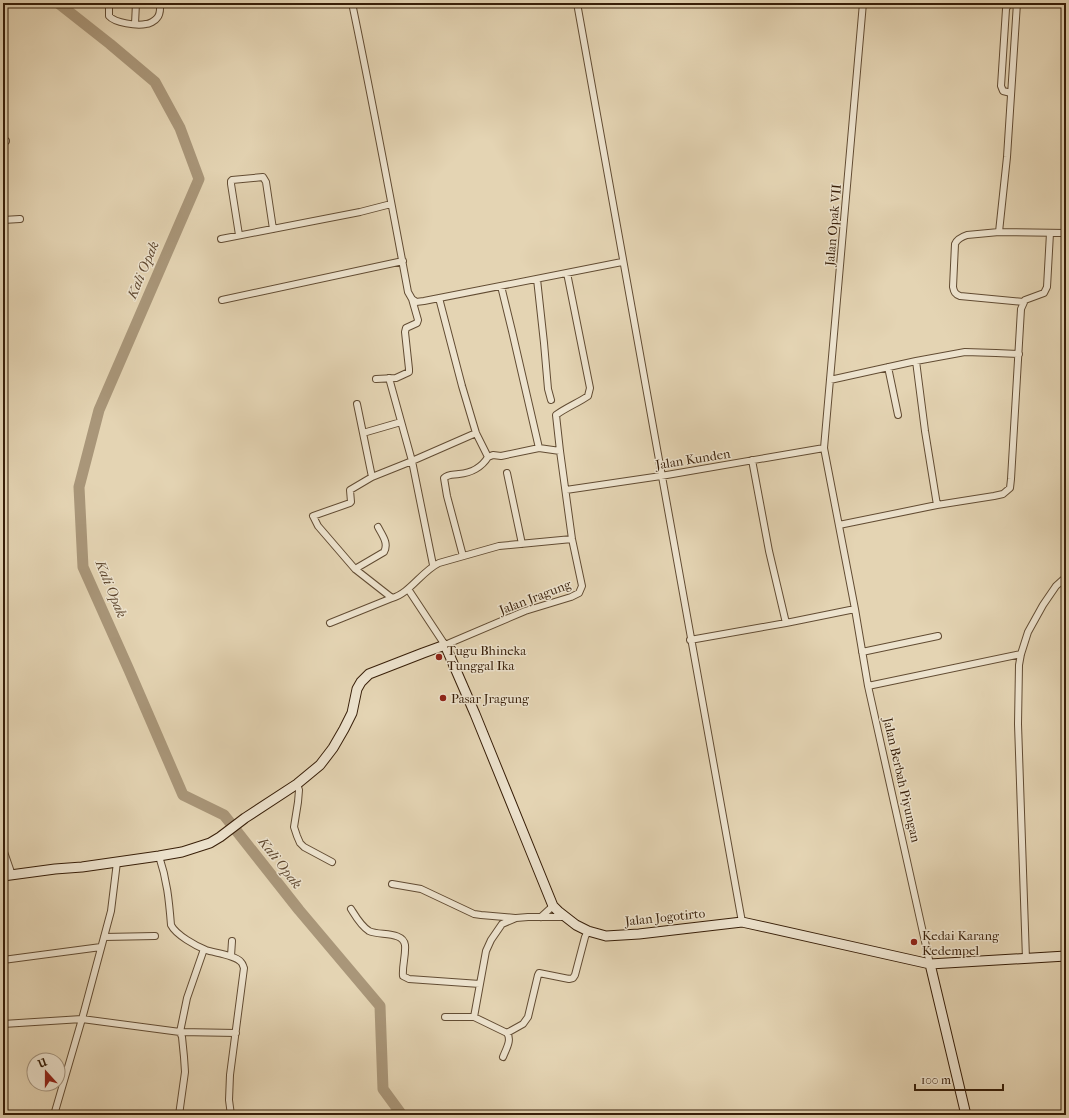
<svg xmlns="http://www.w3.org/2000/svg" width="1069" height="1118" font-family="'IM FELL French Canon',serif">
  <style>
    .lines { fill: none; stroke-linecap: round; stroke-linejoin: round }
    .river { stroke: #a99679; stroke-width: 11 }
    .street-casing { stroke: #624c33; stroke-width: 8 }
    .secondary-casing { stroke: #371e08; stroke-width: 11 }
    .street { stroke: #ede3ce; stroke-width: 6 }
    .secondary { stroke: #ede3ce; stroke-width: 9 }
    .poi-dot { fill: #8f2418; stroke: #ede3ce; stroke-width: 1.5 }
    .labels { text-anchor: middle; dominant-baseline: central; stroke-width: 3; stroke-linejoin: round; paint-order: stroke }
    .street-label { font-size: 13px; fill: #371e08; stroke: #ede3ce }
    .poi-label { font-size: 13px; fill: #371e08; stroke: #ede3ce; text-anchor: start }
    .water-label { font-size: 14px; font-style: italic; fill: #5f4830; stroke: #ede3ce }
  </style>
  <rect width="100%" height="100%" fill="#e4d4b3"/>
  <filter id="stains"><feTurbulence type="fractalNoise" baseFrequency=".005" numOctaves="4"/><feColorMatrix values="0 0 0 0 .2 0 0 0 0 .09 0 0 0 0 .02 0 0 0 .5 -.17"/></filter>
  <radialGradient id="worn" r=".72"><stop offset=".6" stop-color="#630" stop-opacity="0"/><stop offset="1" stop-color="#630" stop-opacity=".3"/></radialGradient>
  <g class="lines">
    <!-- river -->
    <path class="river" d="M58,3l52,41 45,38 25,46 19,51 -100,231 -20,77 4,80 46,103 54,125 41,20 75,95 81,96 3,83 19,26"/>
    <defs>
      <path id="street" d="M109,3v13c6,7 28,10 37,8 3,0 9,-3 11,-6 4,-4 3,-10 3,-15
        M352,3c20,96 38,192 56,289l4,7 4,3 8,-1 198,-39
        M577,3c53,307 109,613 165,919
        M863,3l-39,445 31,161 13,77 62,278
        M1017,3l-10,154 -8,75 67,1
        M135,24l1,-21
        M1011,93l-8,-2 -2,-5 5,-77 2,-4 3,-1 6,1
        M3,141h3
        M3,220l17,-1
        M999,232l-32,3c-6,2 -10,4 -12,9l-2,43c1,5 2,7 7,9l64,6
        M239,235l-8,-51v-3l1,-1 31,-3 3,5 7,47
        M221,239l139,-27 31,-8
        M537,279l7,64 4,46 3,11
        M501,286l11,45 27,117
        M439,298l23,88 14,47 12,24 5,-2 8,1 38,-8 21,3
        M222,300l181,-39
        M916,361l9,70 12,74
        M888,367l10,48
        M389,378l23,83 21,104
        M376,379l20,-1 13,-6v-3l-4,-37 1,-4 11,-5 1,-3 -6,-21
        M830,380l86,-19 49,-9 31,1 23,1
        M357,404l15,73
        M363,433l38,-11
        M476,433l-64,28 -40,16 -22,13 1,12 -1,1 -37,13 5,10 37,43 37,29c17,-4 30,-27 47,-35l60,-17 73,-7
        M752,460l17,91 17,72
        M507,473l15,71
        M566,490l95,-14 163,-28
        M839,525l98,-20 57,-9 9,-2 7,-6 1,-9 10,-170 4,-9 19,-7 3,-6 3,-54
        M463,556l-16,-60 -3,-18c4,-4 10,-3 15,-4 12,-1 23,-7 29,-17
        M355,569l29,-17c5,-9 -2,-17 -6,-25
        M408,589l37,56 80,-34 46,-14 8,-4 3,-7 -10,-47 -12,-88 -4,-36c11,-8 22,-12 32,-19l2,-8 -23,-115
        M330,623l62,-25
        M690,640l96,-17 69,-14
        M862,652l76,-16
        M868,686l153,-32
        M297,784l2,6 -1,12 -4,25 3,9 3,7 4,4 28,15
        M3,849l9,26
        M159,856c8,24 10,44 12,69 5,10 25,21 35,25 9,3 29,5 35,12 2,2 2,4 3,6l-14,107 -1,25 2,15
        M392,884l29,5 53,25 7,1 34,3
        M351,909c5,8 10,17 18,22 10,5 34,0 36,14 1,10 -3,21 -2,31l6,3 71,5
        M541,917l12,-11
        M104,937l51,-1
        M231,956l1,-15
        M1026,959l-8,-235 1,-59 2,-11 7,-22 15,-27 13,-19 10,-9
        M3,960l98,-13
        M445,1017h29l33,16c5,7 -1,16 -4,24
        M474,1017l12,-66 5,-11 11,-16 14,-6 12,-1h38
        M3,1024l79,-5 98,13 56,1
        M507,1033l16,-9 5,-7 10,-42 1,-2 30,6 4,-1 2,-3 10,-38 3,-6
        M54,1115l28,-96 29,-108 6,-49
        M179,1115l6,-43 -1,-15 -2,-20 -2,-5 7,-34 17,-49"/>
      <path id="secondary" d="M3,876l52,-7 27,-2 77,-11 23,-4 28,-9 10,-6 25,-19 52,-34 23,-19 13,-17 11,-19 8,-16 5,-24 4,-7 8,-8 54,-21 22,-8 30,69 78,192 5,5 18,14 12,6 18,5 33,-2 103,-12 188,42 136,-8
        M930,964l36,151"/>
    </defs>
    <!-- street casing -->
    <use href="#street" class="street-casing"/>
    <!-- secondary casing -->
    <use href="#secondary" class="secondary-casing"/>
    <!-- street -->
    <use href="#street" class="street"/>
    <!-- secondary -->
    <use href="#secondary" class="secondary"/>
  </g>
  <!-- markers -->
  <g class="poi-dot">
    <circle cx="439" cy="657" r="4"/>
    <circle cx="443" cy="698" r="4"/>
    <circle cx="914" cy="942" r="4"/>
  </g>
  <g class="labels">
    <!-- street labels -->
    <g class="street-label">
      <text transform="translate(833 225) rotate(-85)">Jalan Opak VII</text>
      <text transform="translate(693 459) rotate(-9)">Jalan Kunden</text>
      <text transform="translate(535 597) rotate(-21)">Jalan Jragung</text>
      <text transform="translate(902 780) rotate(77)">Jalan Berbah Piyungan</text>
      <text transform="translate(665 917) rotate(-6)">Jalan Jogotirto</text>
    </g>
    <!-- poi labels -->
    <g class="poi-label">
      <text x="447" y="650">Tugu Bhineka<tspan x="447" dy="15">Tunggal Ika</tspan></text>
      <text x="451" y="698">Pasar Jragung</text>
      <text x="922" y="935">Kedai Karang<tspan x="922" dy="15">Kedempel</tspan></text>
    </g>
    <!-- water labels -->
    <g class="water-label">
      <text transform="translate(143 270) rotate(-67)">Kali Opak</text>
      <text transform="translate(111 589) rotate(68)">Kali Opak</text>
      <text transform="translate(280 863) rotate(52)">Kali Opak</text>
    </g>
  </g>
  <!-- margin -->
  <rect width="1069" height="1118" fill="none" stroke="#e4d4b3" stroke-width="16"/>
  <rect x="4" y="4" width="1061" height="1110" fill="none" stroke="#371e08" stroke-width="2"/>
  <rect x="8" y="8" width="1053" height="1102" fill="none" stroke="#371e08"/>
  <!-- north arrow -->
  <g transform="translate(46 1072) rotate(339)"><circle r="19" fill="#ede3ce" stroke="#a4947f"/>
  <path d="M0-3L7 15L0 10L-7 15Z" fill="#8f2418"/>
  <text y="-6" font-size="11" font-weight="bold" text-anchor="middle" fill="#371e08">U</text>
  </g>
  <!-- scale -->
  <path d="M915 1084v6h88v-6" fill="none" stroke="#371e08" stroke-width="2"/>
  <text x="921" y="1084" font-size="12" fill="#371e08" stroke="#ede3ce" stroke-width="3" paint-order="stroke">100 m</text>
  <rect width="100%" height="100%" filter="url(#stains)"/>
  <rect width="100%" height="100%" fill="url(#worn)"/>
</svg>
